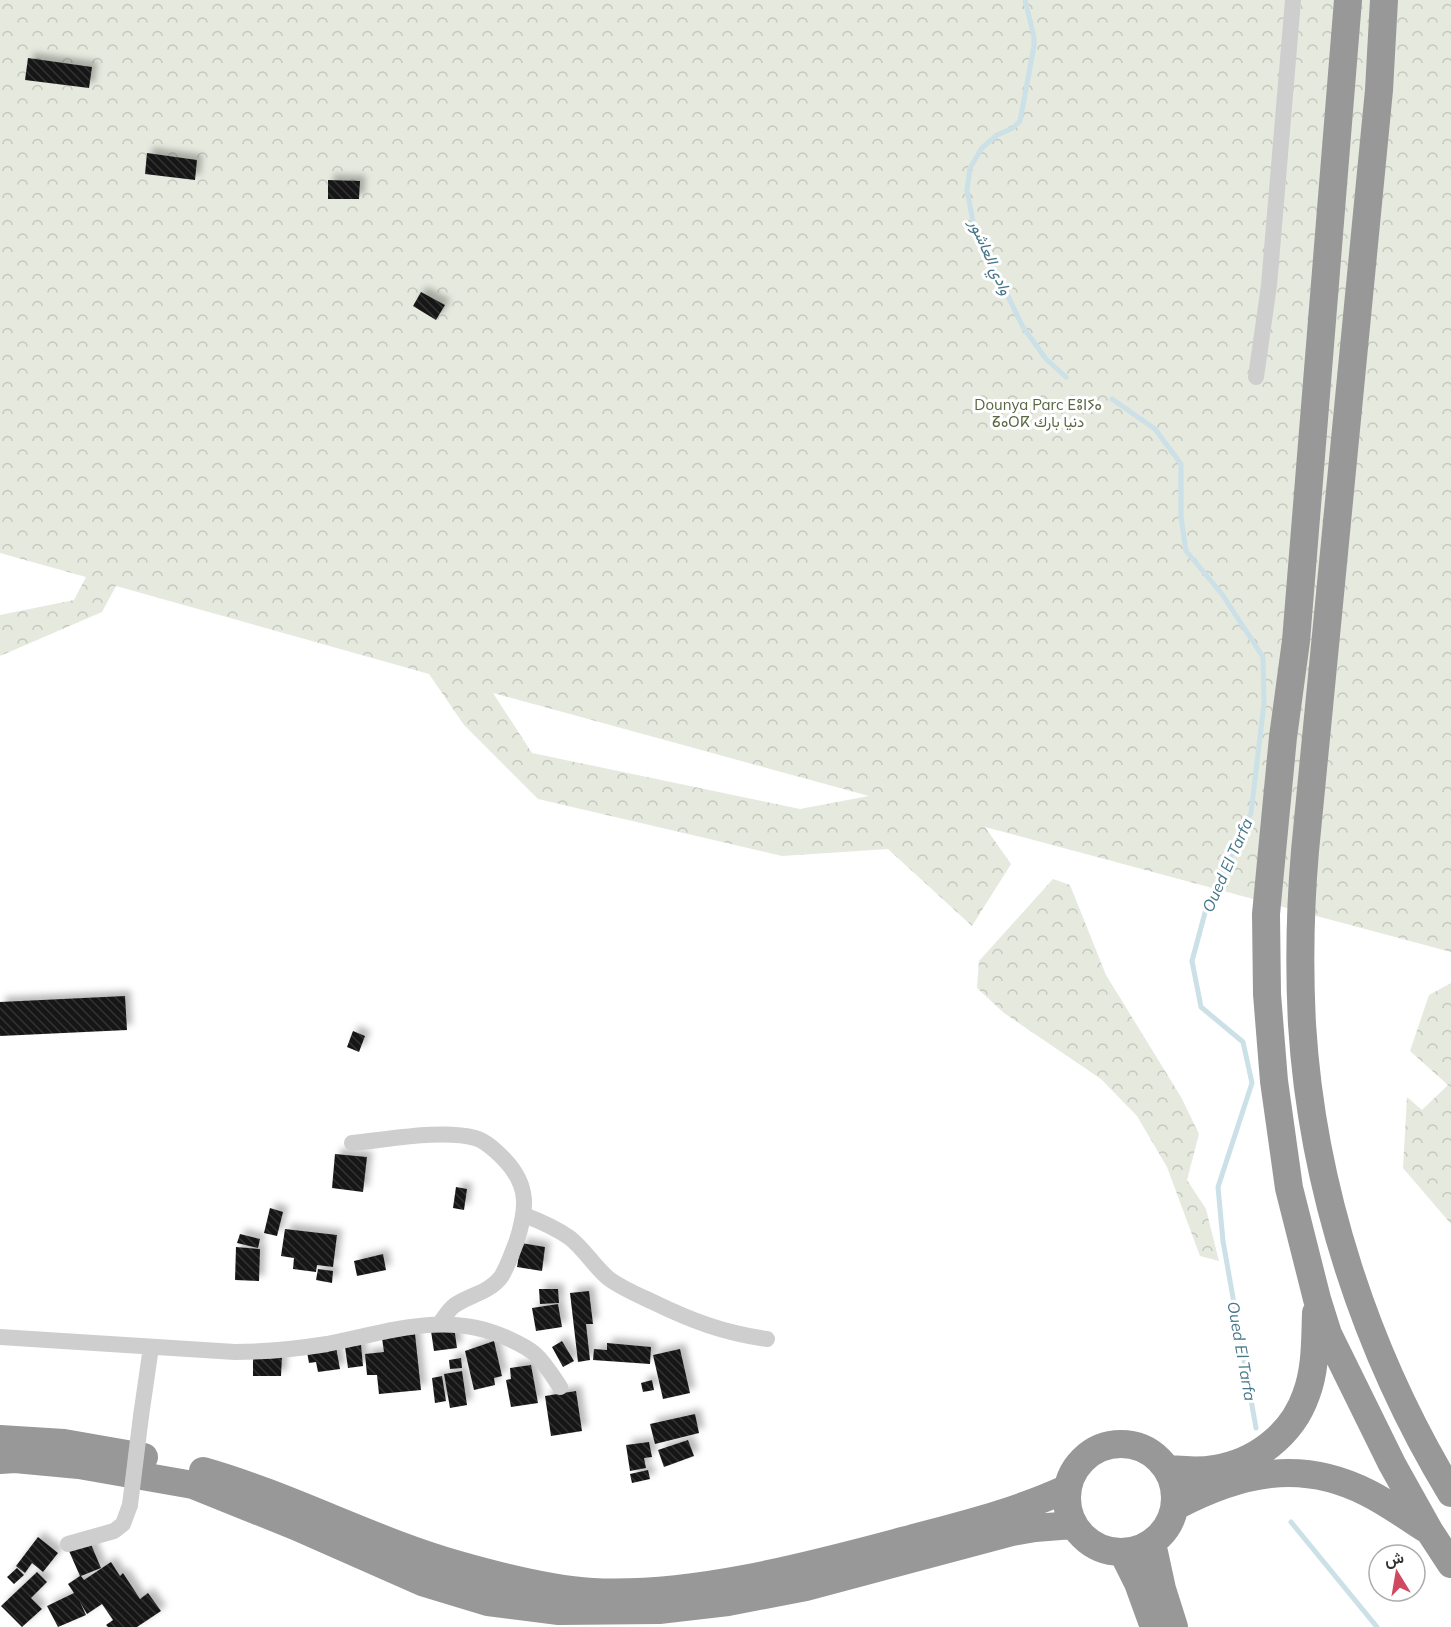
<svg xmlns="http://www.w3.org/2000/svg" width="1451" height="1627" font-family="Mulish,Vazirmatn,'Noto Sans Tifinagh',sans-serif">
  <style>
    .forest { fill: url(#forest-crowns); fill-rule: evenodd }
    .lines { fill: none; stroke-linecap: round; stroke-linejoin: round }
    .stream { stroke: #cce0e7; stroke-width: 5 }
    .building { fill: url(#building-back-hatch); filter: url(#shadow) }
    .street { stroke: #cecece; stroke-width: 16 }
    .highway { stroke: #989898; stroke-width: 28 }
    .street-bridge { stroke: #cecece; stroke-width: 16 }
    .labels { text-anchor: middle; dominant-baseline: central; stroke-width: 6; stroke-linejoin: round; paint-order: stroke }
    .park-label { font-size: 15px; fill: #586843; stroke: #fff }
    .water-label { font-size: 16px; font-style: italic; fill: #47778a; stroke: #fff }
  </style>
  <defs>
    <pattern id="forest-crowns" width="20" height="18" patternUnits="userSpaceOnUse" patternTransform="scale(1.5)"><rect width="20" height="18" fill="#e5e9de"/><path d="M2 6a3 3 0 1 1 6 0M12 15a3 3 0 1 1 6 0" fill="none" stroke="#c5c8bf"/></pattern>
    <pattern id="building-back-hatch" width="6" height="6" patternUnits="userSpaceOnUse" patternTransform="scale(1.5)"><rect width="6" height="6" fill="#181818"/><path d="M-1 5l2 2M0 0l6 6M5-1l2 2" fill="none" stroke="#313131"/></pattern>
    <filter id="shadow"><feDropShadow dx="5.5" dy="-5.5" stdDeviation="3" flood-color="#0004"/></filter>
  </defs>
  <rect width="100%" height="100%" fill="#fff"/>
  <!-- forest -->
  <path class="forest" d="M0,0h1451v952l-466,-125 26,37 -39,62 -84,-77 -106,7 -244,-57 -74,-74 -35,-51 -313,-88 -14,26 -102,44v-41l74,-15 12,-23 -86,-24zM493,693l376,103 -69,13 -268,-56z
    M1053,879l17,6 36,90 75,122 18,37 -12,46 19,29 13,52 -19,-5 -33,-89 -30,-51 -36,-37 -97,-66 -27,-25 2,-27z
    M1451,983v241l-48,-56 4,-71 15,13 26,-25 -38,-34 19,-56z"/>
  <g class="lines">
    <!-- stream -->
    <path class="stream" d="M1025,0l9,37v9l-14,75 -7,7 -16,7 -15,13 -12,20 -3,22 7,37 49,100 23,32 20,18
      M1112,399l43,30 26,35v53l5,34 36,43 41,63 1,46 -13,110 -45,96 -14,52 9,46 42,35 9,41 -34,104 5,54 33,187
      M1291,1522l86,105"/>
  </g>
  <!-- building -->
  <path class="building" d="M28,58l64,9 -3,21 -64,-8z
    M147,153l50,7 -2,20 -50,-6z
    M328,180l32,1 -1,18h-31z
    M421,292l24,13 -9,15 -23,-14z
    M125,996l2,34 -127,6v-34z
    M353,1031l12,5 -6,16 -12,-5z
    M335,1154l32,3 -4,35 -31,-4z
    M456,1187l11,2 -3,21 -11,-2z
    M270,1208l13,4 -6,24 -13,-3z
    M285,1229l52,6 -4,32 -16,-2 -1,7 -23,-3 1,-11 -13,-2z
    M240,1234l20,5 -2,9 -21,-5z
    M521,1243l24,4 -3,24 -25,-4z
    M236,1247l24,2 -1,32 -24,-1z
    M383,1254l3,16 -29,6 -3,-15z
    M318,1269l15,2 -1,12 -16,-3z
    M539,1289h19l1,14 -19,1z
    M589,1291l4,33h-7l4,36 -12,2 -8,-69z
    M558,1304l4,23 -26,4 -4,-23z
    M454,1327l3,21 -23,3 -3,-20z
    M415,1334l6,56 -42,4 -2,-19h-10l-2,-21 19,-2 -2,-14z
    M494,1341l8,35 -8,2 1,7 -21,5 -9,-39z
    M562,1341l12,20 -11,6 -11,-20z
    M607,1343l44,4 -1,17 -57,-4 1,-11 13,1z
    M361,1345l2,21 -15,2 -3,-21z
    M336,1347l4,22 -22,3 -2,-10 -7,1 -2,-11z
    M680,1349l10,44 -27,6 -10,-44z
    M253,1355l29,1 -1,20h-28z
    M461,1358l1,10 -12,1 -1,-9z
    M531,1365l7,38 -27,4 -5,-27 5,-1 -1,-11z
    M462,1371l5,34 -17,3 -6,-34z
    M442,1376l4,25 -11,2 -3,-25z
    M652,1380l2,10 -11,2 -2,-9z
    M576,1391l6,40 -31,5 -6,-40z
    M695,1414l4,19 -44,11 -5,-20z
    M688,1440l6,16 -30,11 -6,-17z
    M649,1442l3,15 -8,1 2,10 -16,3 -4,-26z
    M648,1470l2,9 -18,4 -2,-9z
    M38,1537l20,16 -15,19 -11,-9 -7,10 -9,-7z
    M90,1542l11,26 -20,8 3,4 27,-18 9,14 3,-3 17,26 8,-6 13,18 -24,16h-29l-2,-2 7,-5 -11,-16 -15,10 -7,-12 6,13 -28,12 -11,-21 27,-13 -6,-9 12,-8 -11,-25z
    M17,1568l7,7 -10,9 -7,-7z
    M37,1572l10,10 -16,16 11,11 -20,18 -21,-21z"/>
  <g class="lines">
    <!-- street -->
    <path class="street" d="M1256,377l13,-92 24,-285
      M352,1143c35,-3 90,-14 123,-5 11,3 21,13 29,21 26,27 23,51 12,84 -5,12 -8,23 -15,34 -11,15 -31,18 -46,28 -7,5 -10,12 -15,18
      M524,1215c16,6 32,13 46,23 14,11 24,28 38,40 13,10 30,17 45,24 39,19 71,31 114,37
      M0,1337l235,15c31,0 61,-3 92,-8 61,-12 120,-34 180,-6 9,4 20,9 28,16 10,9 17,21 25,33
      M141,1416l10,-69
      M68,1544l46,-13 9,-7 7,-19"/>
    <!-- highway -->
    <path class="highway" d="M1348,0l-52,641 -13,96 -17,177 1,80 7,87 15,107 28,111 11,35 64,130 38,68 21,32
      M1384,0l-5,90 -74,761c-5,58 -6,115 -3,173 10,164 64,329 149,469
      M0,1439l64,4 80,14
      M1067 1498a54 54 0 1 1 108 0a54 54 0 1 1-108 0Z
      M0,1460l15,-1 64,6 114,20 102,41 127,56 66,20 71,9 100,-1 69,-8 78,-15 206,-55 23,-4 38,-3
      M1167,1469c16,1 31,3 47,0 41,-6 78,-34 92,-74 10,-26 9,-55 10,-82
      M203,1471c88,25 168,69 256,94 42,12 89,24 133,27 98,5 209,-24 303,-49 59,-16 117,-29 173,-55
      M1176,1506c63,-33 124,-48 192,-13 20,10 39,24 58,36
      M1152,1543l10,46 12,38
      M1123,1553l15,30 16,44"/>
    <!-- street-bridge -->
    <path class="street-bridge" d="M130,1505l11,-89"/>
  </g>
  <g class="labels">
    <!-- park labels -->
    <g class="park-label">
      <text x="1038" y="404">Dounya Parc ⴹⵓⵏⵢⴰ<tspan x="1038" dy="17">ⵒⴰⵔⴽ دنيا بارك</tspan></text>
    </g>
    <!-- water labels -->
    <g class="water-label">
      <text transform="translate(991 257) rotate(66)">وادي العاشور</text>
      <text transform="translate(1227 865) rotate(-66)">Oued El Tarfa</text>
      <text transform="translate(1242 1351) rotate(80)">Oued El Tarfa</text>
    </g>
  </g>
  <!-- north arrow -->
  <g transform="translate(1397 1573) rotate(349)"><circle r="28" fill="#ffffff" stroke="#adadad" stroke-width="1.5"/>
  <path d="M0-4.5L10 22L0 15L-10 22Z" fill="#d24860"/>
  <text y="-9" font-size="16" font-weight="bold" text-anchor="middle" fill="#313131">ش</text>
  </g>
</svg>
